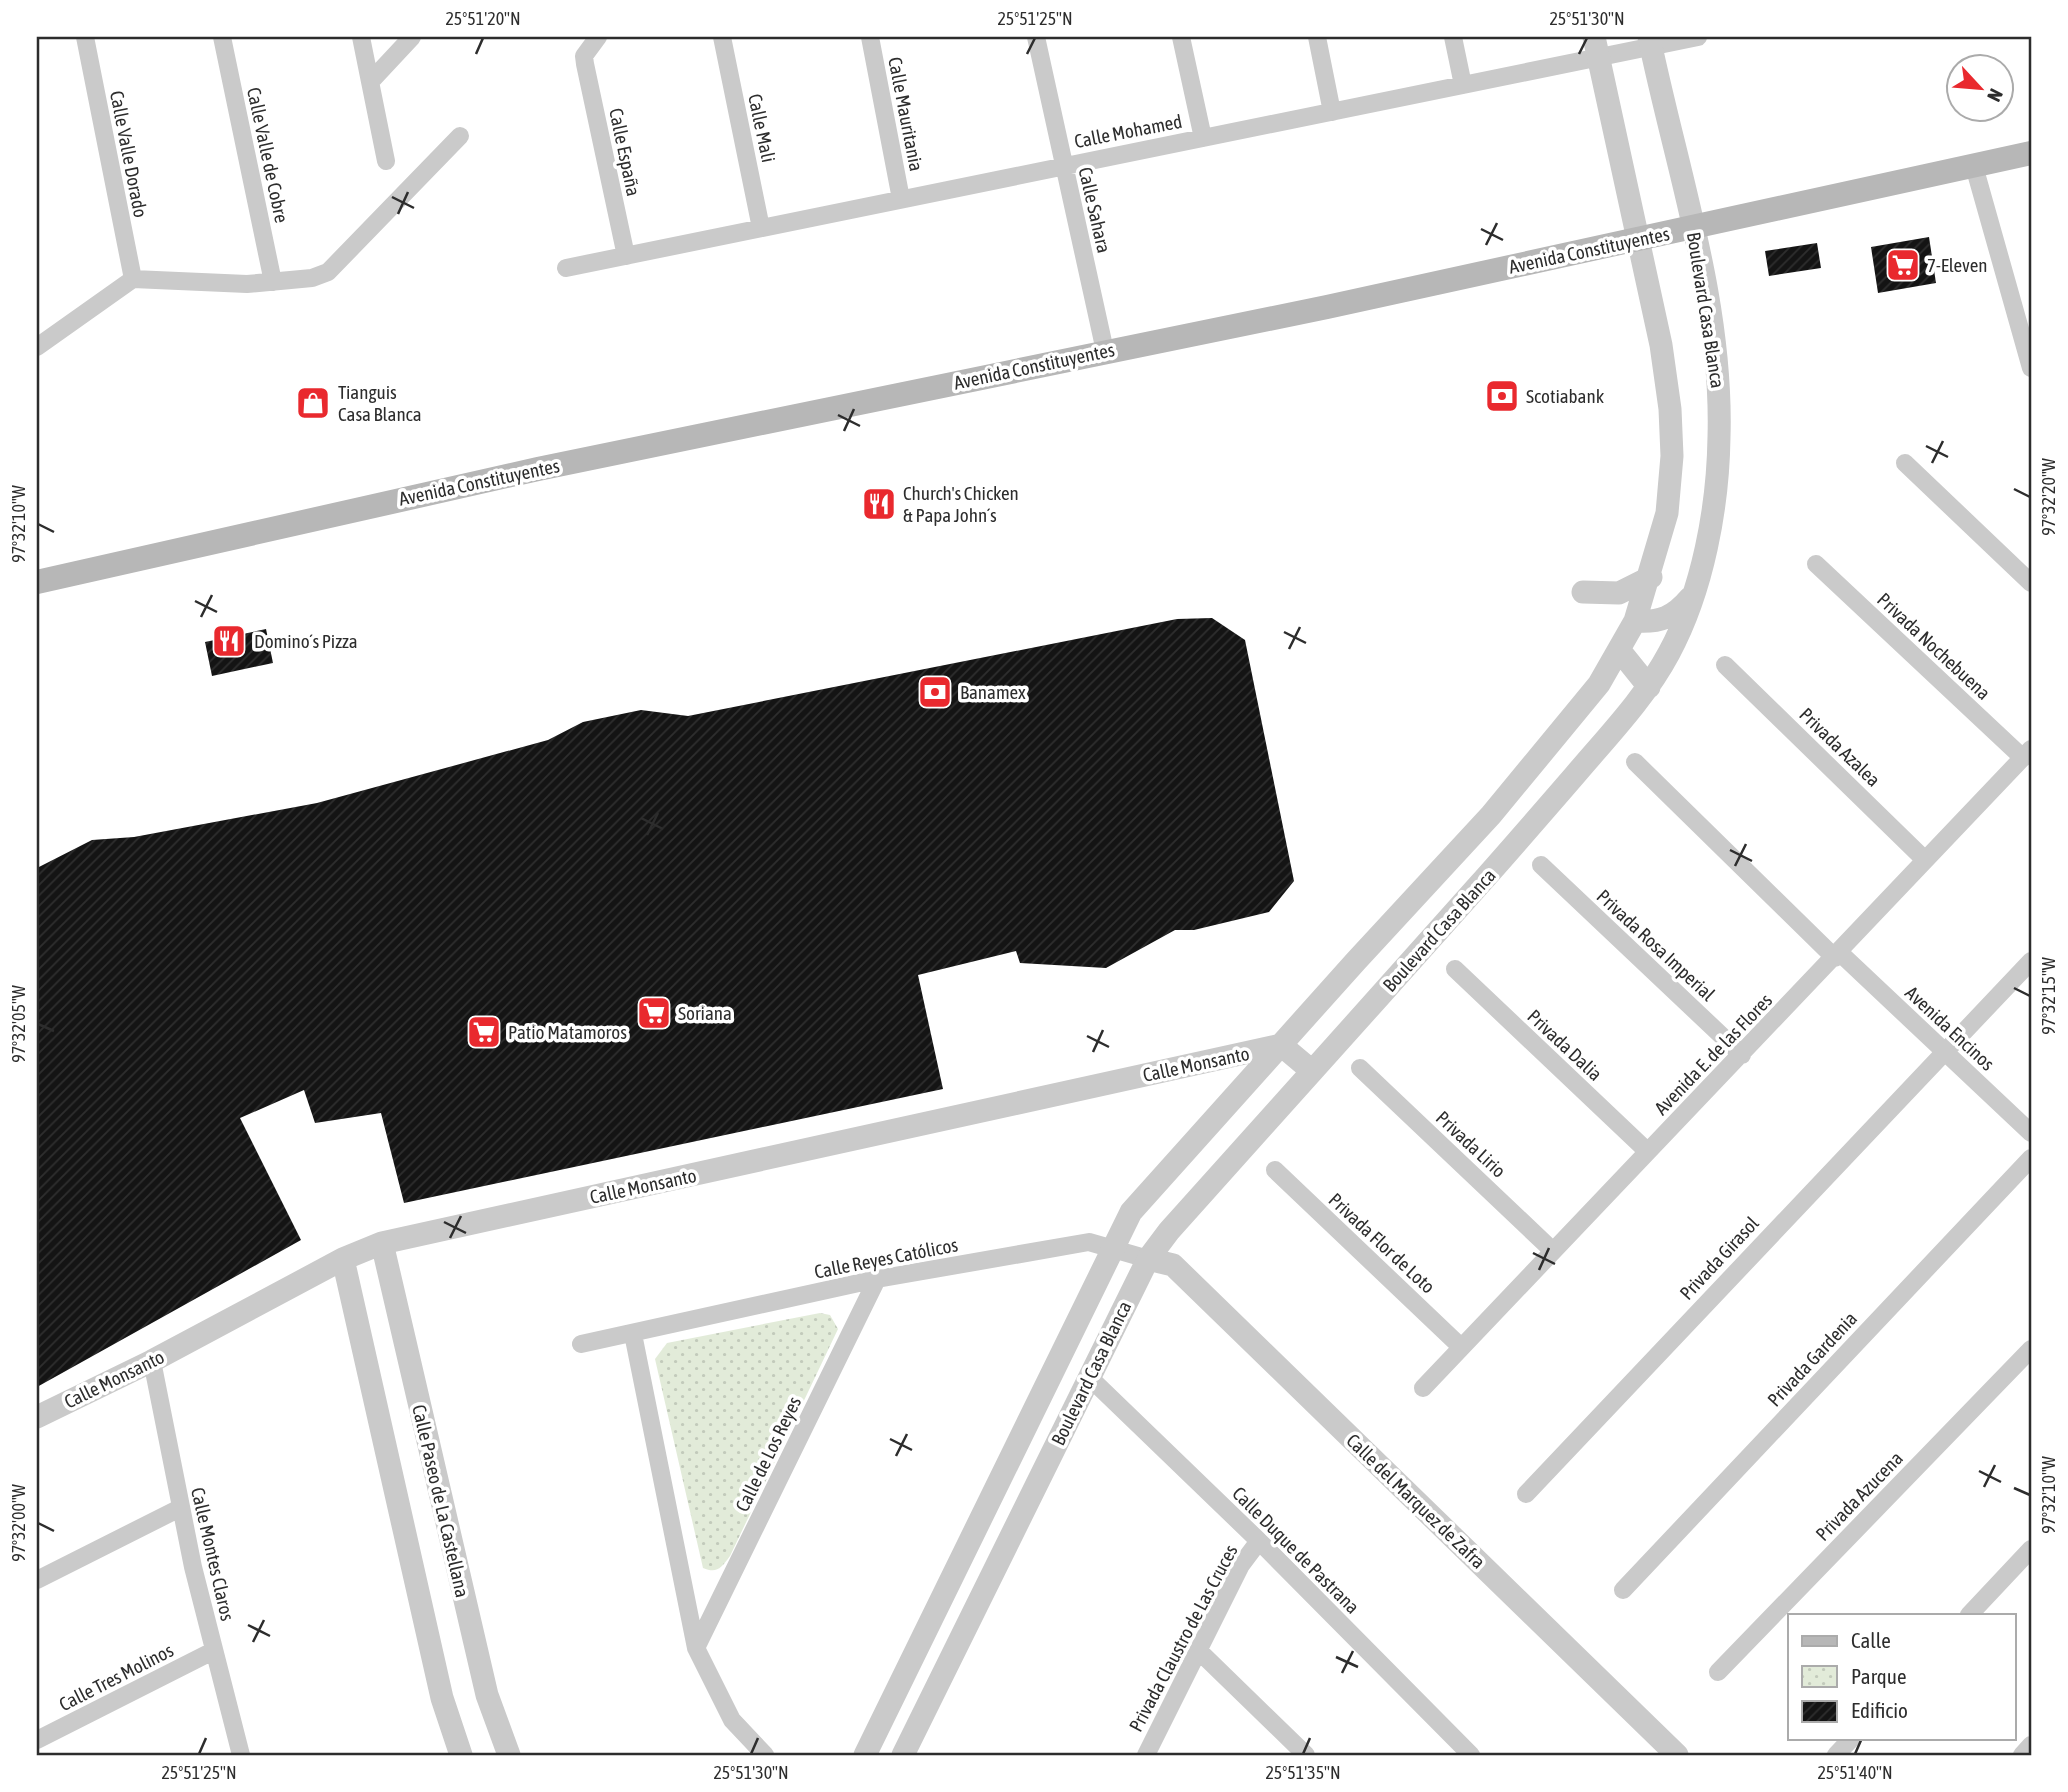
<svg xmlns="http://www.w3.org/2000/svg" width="2068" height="1792" font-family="'Asap Condensed',sans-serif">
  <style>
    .park { fill: url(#park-dots) }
    .building { fill: url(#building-hatch) }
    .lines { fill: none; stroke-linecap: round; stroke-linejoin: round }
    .minor { stroke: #cacaca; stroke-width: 18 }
    .tertiary { stroke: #cacaca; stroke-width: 23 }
    .secondary { stroke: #b7b7b7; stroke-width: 24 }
    .ticks { fill: none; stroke: #2d2d2d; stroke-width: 2.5 }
    .labels { text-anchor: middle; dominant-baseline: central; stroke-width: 7; stroke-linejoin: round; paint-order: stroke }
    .street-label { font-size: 19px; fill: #2d2d2d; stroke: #fff }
    .poi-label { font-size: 19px; fill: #2d2d2d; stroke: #fff; text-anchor: start }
    .neatline { fill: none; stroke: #2d2d2d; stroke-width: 2.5 }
    .ticks-label { font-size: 18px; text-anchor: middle; fill: #2d2d2d }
  </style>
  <defs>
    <pattern id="park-dots" width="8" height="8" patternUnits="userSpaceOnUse" patternTransform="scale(1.75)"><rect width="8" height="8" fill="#e2ebd9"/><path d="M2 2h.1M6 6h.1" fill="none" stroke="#c2cabb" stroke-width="1.8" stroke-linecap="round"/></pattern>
    <pattern id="building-hatch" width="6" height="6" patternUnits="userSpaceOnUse" patternTransform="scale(1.75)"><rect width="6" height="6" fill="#141414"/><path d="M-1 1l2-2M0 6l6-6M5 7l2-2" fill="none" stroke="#2e2e2e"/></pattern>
  </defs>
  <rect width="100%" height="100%" fill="#fff"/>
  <!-- park -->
  <path class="park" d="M820,1313l10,2 8,14 -108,227c-9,12 -13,18 -27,12l-48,-209 12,-16z"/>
  <!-- building -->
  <path class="building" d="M1929,237l7,46 -58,10 -7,-46z
    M1817,243l4,25 -52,8 -4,-25z
    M1212,618l33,22 49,241 -25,31 -75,18h-19l-69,38 -86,-5 -4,-12 -98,24 25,114 -539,114 -23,-90 -66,10 -11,-33 -64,28 61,122 -264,147v-519l55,-28 42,-3 183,-34 231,-63 35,-18 58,-12 47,6 489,-97z
    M266,629l7,34 -61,13 -7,-34z"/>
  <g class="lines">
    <!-- minor -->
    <path class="minor" d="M85,37l48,242
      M222,37l51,245
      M361,37l25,124
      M598,37l-14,19 1,8 41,192
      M722,37l39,191
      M870,37l31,162
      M1036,37l69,314
      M1181,37l22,101
      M1317,37l15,75
      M1453,37l10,48
      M370,82l42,-45
      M1974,166l57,202
      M566,268l1132,-231
      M37,347l96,-68 114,5 65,-6 16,-6 132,-136
      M1905,463l126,120
      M1816,564l207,194
      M1725,665l200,195
      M1635,762l200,196
      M1541,865l201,190
      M1840,953l191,180
      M1455,969l192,182
      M1360,1068l193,183
      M1275,1170l186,177
      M633,1334l63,314 36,72 33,35
      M581,1344l296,-65 212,-37 59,17
      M152,1361l41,206 48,188
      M1089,1377l170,164 212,214
      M1423,1388l608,-639
      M1526,1494l505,-533
      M37,1580l143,-72
      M1623,1590l408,-432
      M1969,1615l62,-66
      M696,1648l181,-369
      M1200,1652l106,103
      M1718,1672l313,-323
      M37,1740l176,-89
      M1146,1755l95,-190 18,-24
      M1836,1755l16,-17
      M2022,1755l9,-10"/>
    <!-- tertiary -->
    <path class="tertiary" d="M1583,592l36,1 32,-16
      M1635,621c25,2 39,-4 55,-23
      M1620,651l29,36
      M382,1243l105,452 22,60
      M343,1259l99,439 19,57
      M1148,1259l25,6 504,490
      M37,1417l115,-56 191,-102 39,-16 899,-198 31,26
      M865,1755l266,-543 225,-251 135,-146 108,-131 36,-63 32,-108 5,-57 -2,-47 -9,-64 -67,-308
      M903,1755l245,-496 21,-28c104,-115 206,-230 309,-345 33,-37 65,-74 97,-111 33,-39 70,-77 94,-122 34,-63 49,-146 50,-216 4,-136 -43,-269 -70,-400"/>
    <!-- secondary -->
    <path class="secondary" d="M37,582l501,-113 789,-162 704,-154"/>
  </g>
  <!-- ticks -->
  <path class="ticks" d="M476,54l7,-16M1027,54l8,-16M1579,54l8,-16M392,197l22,11M398,214l10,-22M1481,229l22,11M1486,245l11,-22M838,415l22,11M844,431l10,-22M1926,446l22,11M1932,463l11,-22M2014,489l16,8M38,524l16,8M195,601l22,11M201,617l11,-22M1284,632l22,11M1289,649l11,-22M641,818l22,11M647,835l11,-22M1730,850l22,11M1735,866l11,-22M2014,988l16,8M38,1024l16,7M1087,1036l22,11M1093,1052l10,-22M444,1222l22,11M450,1238l11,-22M1533,1253l22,11M1539,1270l10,-22M890,1439l22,11M896,1456l11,-22M1979,1471l22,11M1984,1487l11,-22M2014,1488l16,7M38,1523l16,8M248,1625l22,11M253,1642l11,-22M1336,1657l22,10M1342,1673l11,-22M199,1754l7,-16M751,1754l7,-16M1303,1754l7,-16M1855,1754l7,-16"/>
  <!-- icons -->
  <defs>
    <symbol id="supermarket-square" viewBox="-11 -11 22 22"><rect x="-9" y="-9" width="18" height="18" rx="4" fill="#e9292e" stroke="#fff"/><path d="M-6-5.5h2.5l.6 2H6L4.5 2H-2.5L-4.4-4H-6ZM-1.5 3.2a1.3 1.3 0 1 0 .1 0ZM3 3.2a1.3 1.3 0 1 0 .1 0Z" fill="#fff"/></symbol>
    <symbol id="bank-square" viewBox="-11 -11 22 22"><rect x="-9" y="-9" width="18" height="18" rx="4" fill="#e9292e" stroke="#fff"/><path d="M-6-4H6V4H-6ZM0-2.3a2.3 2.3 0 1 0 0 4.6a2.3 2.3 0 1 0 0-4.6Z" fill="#fff"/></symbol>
    <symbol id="shop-square" viewBox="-11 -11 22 22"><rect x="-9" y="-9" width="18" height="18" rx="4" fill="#e9292e" stroke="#fff"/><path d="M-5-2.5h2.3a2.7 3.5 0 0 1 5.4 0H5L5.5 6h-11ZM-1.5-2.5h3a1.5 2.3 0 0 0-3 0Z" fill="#fff"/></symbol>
    <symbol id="restaurant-square" viewBox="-11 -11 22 22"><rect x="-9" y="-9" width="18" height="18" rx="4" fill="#e9292e" stroke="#fff"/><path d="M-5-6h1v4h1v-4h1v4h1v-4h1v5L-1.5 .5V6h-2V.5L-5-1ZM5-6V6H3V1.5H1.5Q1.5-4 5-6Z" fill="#fff"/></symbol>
  </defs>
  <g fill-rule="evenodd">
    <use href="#supermarket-square" x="1884" y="246" width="38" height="38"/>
    <use href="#bank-square" x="1483" y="377" width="38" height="38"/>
    <use href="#shop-square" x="294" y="384" width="38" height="38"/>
    <use href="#restaurant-square" x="860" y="485" width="38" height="38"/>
    <use href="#restaurant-square" x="210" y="622" width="38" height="38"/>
    <use href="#bank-square" x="916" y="673" width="38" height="38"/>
    <use href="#supermarket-square" x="635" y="994" width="38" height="38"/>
    <use href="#supermarket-square" x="465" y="1013" width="38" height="38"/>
  </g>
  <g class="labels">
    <!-- street labels -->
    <g class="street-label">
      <text transform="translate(906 114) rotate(79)">Calle Mauritania</text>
      <text transform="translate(762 128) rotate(78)">Calle Mali</text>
      <text transform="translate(1128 131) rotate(-11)">Calle Mohamed</text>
      <text transform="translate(625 152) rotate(78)">Calle España</text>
      <text transform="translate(129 154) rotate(79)">Calle Valle Dorado</text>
      <text transform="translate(268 155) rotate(78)">Calle Valle de Cobre</text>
      <text transform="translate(1095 210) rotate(77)">Calle Sahara</text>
      <text transform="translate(1589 250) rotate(-12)">Avenida Constituyentes</text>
      <text transform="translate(1706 310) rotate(81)">Boulevard Casa Blanca</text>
      <text transform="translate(1034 366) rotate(-12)">Avenida Constituyentes</text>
      <text transform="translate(479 482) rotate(-12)">Avenida Constituyentes</text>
      <text transform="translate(1934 646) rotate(43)">Privada Nochebuena</text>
      <text transform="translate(1840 747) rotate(44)">Privada Azalea</text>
      <text transform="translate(1439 930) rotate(-48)">Boulevard Casa Blanca</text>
      <text transform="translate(1656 945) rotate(43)">Privada Rosa Imperial</text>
      <text transform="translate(1950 1028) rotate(43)">Avenida Encinos</text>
      <text transform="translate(1565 1045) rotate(43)">Privada Dalia</text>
      <text transform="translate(1713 1054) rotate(-46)">Avenida E. de las Flores</text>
      <text transform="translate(1196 1064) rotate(-12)">Calle Monsanto</text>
      <text transform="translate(1471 1144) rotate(43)">Privada Lirio</text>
      <text transform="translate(643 1186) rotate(-12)">Calle Monsanto</text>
      <text transform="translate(1382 1243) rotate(43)">Privada Flor de Loto</text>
      <text transform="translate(886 1258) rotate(-11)">Calle Reyes Católicos</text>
      <text transform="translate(1719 1258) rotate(-47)">Privada Girasol</text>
      <text transform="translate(1812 1359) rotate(-47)">Privada Gardenia</text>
      <text transform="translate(1091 1373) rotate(-64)">Boulevard Casa Blanca</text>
      <text transform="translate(114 1379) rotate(-26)">Calle Monsanto</text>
      <text transform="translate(768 1454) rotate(-64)">Calle de Los Reyes</text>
      <text transform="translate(1859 1496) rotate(-46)">Privada Azucena</text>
      <text transform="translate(441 1501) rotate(77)">Calle Paseo de La Castellana</text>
      <text transform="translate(1416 1501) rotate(44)">Calle del Marquez de Zafra</text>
      <text transform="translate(1296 1550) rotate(45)">Calle Duque de Pastrana</text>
      <text transform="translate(213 1554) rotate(77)">Calle Montes Claros</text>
      <text transform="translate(1183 1638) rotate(-62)">Privada Claustro de Las Cruces</text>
      <text transform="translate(116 1677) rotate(-27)">Calle Tres Molinos</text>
    </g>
    <!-- poi labels -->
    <g class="poi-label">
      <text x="1927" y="265">7-Eleven</text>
      <text x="338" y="392">Tianguis<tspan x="338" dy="22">Casa Blanca</tspan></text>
      <text x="1526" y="396">Scotiabank</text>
      <text x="903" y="493">Church's Chicken<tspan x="903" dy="22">&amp; Papa John´s</tspan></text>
      <text x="254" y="641">Domino´s Pizza</text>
      <text x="960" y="692">Banamex</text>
      <text x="678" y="1013">Soriana</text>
      <text x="508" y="1032">Patio Matamoros</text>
    </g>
  </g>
  <!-- border -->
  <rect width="2068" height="1792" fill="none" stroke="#ffffff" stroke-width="77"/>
  <!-- legend -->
  <rect x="1788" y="1614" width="228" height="126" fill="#ffffff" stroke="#ababab" stroke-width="2"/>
  <rect x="1802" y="1636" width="35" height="10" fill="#b7b7b7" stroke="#ababab" stroke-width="2"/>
  <text x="1851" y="1648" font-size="21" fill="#2d2d2d">Calle</text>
  <rect x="1802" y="1666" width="35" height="21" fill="url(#park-dots)" stroke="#ababab" stroke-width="2"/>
  <text x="1851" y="1684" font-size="21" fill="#2d2d2d">Parque</text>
  <rect x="1802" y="1701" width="35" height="21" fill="url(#building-hatch)" stroke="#ababab" stroke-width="2"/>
  <text x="1851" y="1718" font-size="21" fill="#2d2d2d">Edificio</text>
  <!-- north arrow -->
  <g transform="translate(1980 88) rotate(116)"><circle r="33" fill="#ffffff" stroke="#ababab" stroke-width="2"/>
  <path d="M0-5L12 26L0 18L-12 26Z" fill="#e9292e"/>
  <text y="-10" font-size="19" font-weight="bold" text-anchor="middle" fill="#2d2d2d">N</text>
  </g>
  <rect x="38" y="38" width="1992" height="1716" class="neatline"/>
  <g class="ticks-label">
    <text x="483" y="25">25°51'20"N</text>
    <text x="1035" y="25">25°51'25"N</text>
    <text x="1587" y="25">25°51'30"N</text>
    <text transform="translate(2049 497) rotate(-90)" y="6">97°32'20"W</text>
    <text transform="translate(19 524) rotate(-90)" y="6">97°32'10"W</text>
    <text transform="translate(2049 996) rotate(-90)" y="6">97°32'15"W</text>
    <text transform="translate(19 1024) rotate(-90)" y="6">97°32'05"W</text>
    <text transform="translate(2049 1495) rotate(-90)" y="6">97°32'10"W</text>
    <text transform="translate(19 1523) rotate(-90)" y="6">97°32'00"W</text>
    <text x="199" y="1779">25°51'25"N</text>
    <text x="751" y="1779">25°51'30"N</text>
    <text x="1303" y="1779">25°51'35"N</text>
    <text x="1855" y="1779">25°51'40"N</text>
  </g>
</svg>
